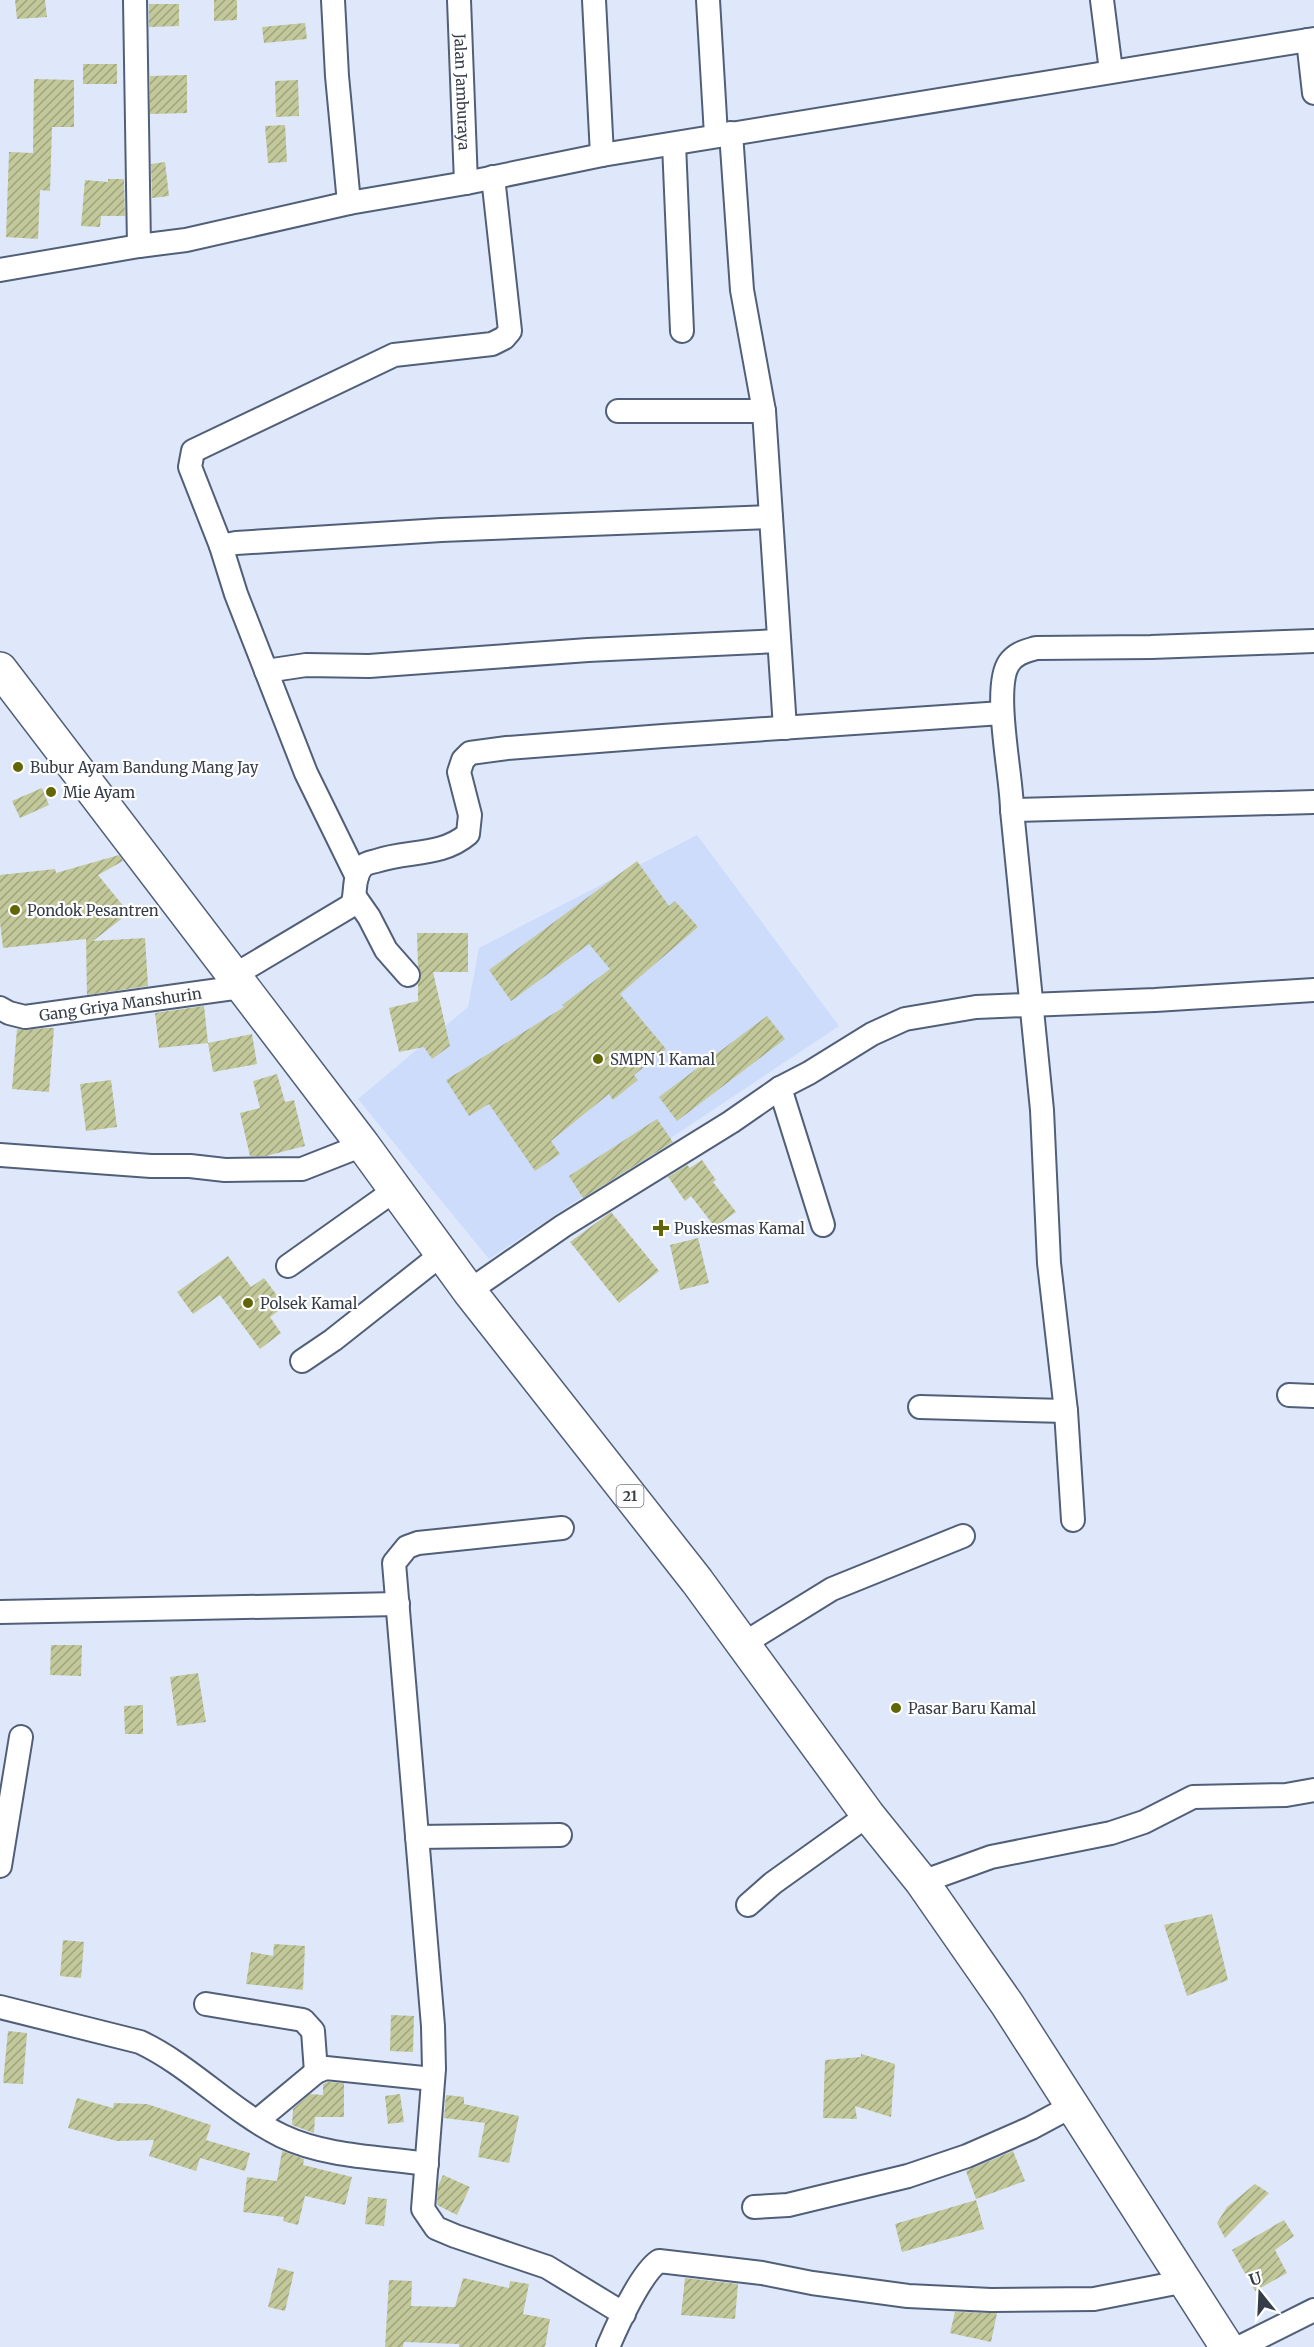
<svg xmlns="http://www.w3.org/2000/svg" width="1314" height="2347" font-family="Merriweather,serif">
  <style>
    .built { fill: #ccdcfa }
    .building { fill: url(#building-hatch) }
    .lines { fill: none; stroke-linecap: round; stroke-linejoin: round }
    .minor-casing { stroke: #515f79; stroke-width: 26 }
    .highway-casing { stroke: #515f79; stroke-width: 36 }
    .minor { stroke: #fff; stroke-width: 22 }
    .highway { stroke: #fff; stroke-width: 33 }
    .poi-dot { fill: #616705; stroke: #fff; stroke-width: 2 }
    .labels { text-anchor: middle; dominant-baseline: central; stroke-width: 4.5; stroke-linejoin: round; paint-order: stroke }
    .shield { fill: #fff; stroke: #727780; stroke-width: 1.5 }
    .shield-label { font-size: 14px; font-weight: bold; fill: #363d49 }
    .street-label { font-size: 15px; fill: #363d49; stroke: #fff }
    .poi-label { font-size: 15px; fill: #363d49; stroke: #fff; text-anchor: start }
  </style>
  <defs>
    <pattern id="building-hatch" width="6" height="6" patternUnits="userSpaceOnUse" patternTransform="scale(1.5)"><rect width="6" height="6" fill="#c2c899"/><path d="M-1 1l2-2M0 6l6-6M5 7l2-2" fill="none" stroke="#9ea47f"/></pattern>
  </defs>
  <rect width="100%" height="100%" fill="#dee8fa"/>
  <!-- built -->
  <path class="built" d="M697,835l142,191 -350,233 -131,-160 110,-92 11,-59z"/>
  <!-- building -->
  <path class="building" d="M15,0h30l2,17 -30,2z
    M214,0h23v20l-23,1z
    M149,4h30v22l-30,1z
    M305,23l2,16 -43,4 -2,-16z
    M83,64h34v20h-34z
    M187,75v38l-37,1v-38z
    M34,79l40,1v47h-22l-2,64 -10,-1 -2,49 -32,-2 3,-85 24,1z
    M298,80l1,36 -23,1 -1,-36z
    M285,125l2,37 -19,1 -3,-37z
    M165,162l4,34 -17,2 -1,-34z
    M108,179h16l1,37h-24l-1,11 -19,-1 4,-46 23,2z
    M42,788l7,17 -29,13 -8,-17z
    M119,855l4,6 -25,14 31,38 -36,28 52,-3 3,48 -61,9 -1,-56 -83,9 -3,-26v-47l55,-6 1,4z
    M637,861l32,45 6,-5 23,26 -78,67 46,55 -32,26 4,5 -25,20 -4,-6 -58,47 9,13 -25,17 -46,-67 -20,12 -23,-36 118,-73 -2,-2 48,-36 -21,-25 -78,57 -22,-31z
    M417,933h51v39h-35l17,74 -18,13 -8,-12 -25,5 -10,-44 29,-7v-17l3,-11 -3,-7z
    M204,1006l4,37 -49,5 -4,-35z
    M767,1016l18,23 -108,82 -18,-24z
    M47,1028h7l-5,64 -37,-3 5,-60 9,1z
    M252,1034l5,30 -44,8 -5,-29z
    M277,1074l8,28 9,-2 11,46 -39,10h-16l-10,-43 20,-5 -7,-27z
    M111,1080l6,47 -31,4 -6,-47z
    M657,1119l16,23 -90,56 -14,-22z
    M702,1160l14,20 -3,2 23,30 -21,15 -24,-31 -6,5 -17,-24 19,-12 3,3z
    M611,1212l48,59 -40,32 -49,-61z
    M698,1238l11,45 -29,7 -10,-45z
    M228,1256l23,31 13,-9 21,28 -15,11 11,16 -21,16 -40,-54 -27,19 -16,-22z
    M51,1645h31l-1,31 -31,-1z
    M198,1673l8,49 -29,4 -7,-49z
    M143,1705v29h-18l-1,-28z
    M1212,1914l16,66 -41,16 -23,-71z
    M63,1940l21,2 -3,36 -21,-2z
    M274,1944l31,2 -2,44 -57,-6 5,-32 22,4z
    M391,2015l23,1 -1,36 -23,-1z
    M8,2031l19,2 -4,51 -20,-1z
    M861,2054l34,10 -4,53 -36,-11 2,13 -34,-1 2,-58 36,-3z
    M328,2082l16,1v34h-29l-1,16 -22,-8 1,-16 17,-15 13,1v-11z
    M400,2094l4,28 -16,2 -3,-28z
    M446,2095l18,2v7l55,12 -10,47 -31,-6 7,-34 -41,-5z
    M77,2098l36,10 1,-5 33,1 64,21 -5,15 44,13 -5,18 -45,-13 -4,13 -47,-15 5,-16 -37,1 -49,-13z
    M282,2151l22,8 -1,6 49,12 -7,28 -40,-9 -7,29 -15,-4 1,-4 -41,-5 4,-35 30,4z
    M1013,2151l12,30 -49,18 -10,-28z
    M443,2175l27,12 -13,28 -20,-10 1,-19z
    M1255,2184l14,9 -44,45 -8,-15 10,-16z
    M368,2197l19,2 -3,27 -19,-2z
    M976,2200l8,29 -82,23 -7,-28z
    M1284,2220l10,16 -19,14 12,23 -32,18 -23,-41z
    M278,2268l16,4 -9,39 -17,-4z
    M463,2278l46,10 1,-7 19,3 -6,30 27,5 -5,28h-86v-3l-55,-2 -1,5h-18l4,-67 23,1 -1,25 44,1z
    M685,2278l53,6 -3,35 -54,-4z
    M955,2312l42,1 -6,29 -41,-9z"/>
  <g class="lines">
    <defs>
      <g id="minor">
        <path d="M135,0l4,246"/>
        <path d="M333,0l4,76 12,127"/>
        <path id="s1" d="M459,0l7,183"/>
        <path d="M594,0l8,155"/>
        <path d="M708,0l8,135"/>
        <path d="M1102,0l9,71"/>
        <path d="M1308,40l6,53"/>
        <path d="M731,133l11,157 22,121 21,317"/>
        <path d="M674,144l8,187"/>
        <path d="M0,270l139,-24 47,-6 163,-37 117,-20 136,-28 712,-116"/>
        <path d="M618,411h146"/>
        <path d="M221,546l-31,-79 3,-16 201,-96 98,-11 12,-6 6,-7 -17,-154"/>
        <path d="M266,671l40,-6 63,1 219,-16 191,-9"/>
        <path d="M1012,810l302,-8"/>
        <path d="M357,877l-51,-104 -70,-179 -15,-48 15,-3 205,-13 330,-13"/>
        <path d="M355,897l14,20 17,33 22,25"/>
        <path d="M233,976l119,-71c5,-12 0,-29 11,-39 3,-3 9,-4 13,-5 32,-11 65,-4 92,-27l2,-19 -11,-43 4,-12 7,-7 37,-5 156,-12 339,-23"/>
        <path id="s2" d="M0,1008l9,5 16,4 216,-30"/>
        <path d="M780,1088l43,137"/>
        <path d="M0,1155l151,11h39l35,4 77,-1 61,-24"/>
        <path d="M288,1266l107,-76"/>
        <path d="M469,1291l94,-65 168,-104 49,-34 29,-15 63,-39 33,-15 71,-12 179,-7 159,-10"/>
        <path d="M302,1361l31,-21 109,-86"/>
        <path d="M1289,1395l25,1"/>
        <path d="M920,1407l146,4"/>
        <path d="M1073,1520l-7,-109 -17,-148 -7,-153 -30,-300c0,-33 -20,-122 -3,-147 7,-10 17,-12 27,-15l115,-1 163,-6"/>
        <path d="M562,1528l-144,15 -11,4 -13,16 39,463 1,43 -11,140 13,19 19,8 92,31 77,47"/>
        <path d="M0,1612l398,-8"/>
        <path d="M743,1644l89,-55 131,-53"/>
        <path d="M417,1837l143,-2"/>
        <path d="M0,1866l21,-129"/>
        <path d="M922,1882l69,-25 120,-24 33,-11 49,-25 93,-2 28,-5"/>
        <path d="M748,1905l25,-22 95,-68"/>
        <path d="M206,2004l97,16 10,11 3,41"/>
        <path d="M0,2007l140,35c51,24 91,69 142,94 44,21 98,21 145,28"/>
        <path d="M257,2121l59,-49 10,-4 107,11"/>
        <path d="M754,2207l34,-2 120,-29 59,-20 64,-28 41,-22"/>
        <path d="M608,2347c9,-21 33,-74 51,-86l103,12 50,10 96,13 83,4 103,-1 92,-18"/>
        <path d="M1240,2347l74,-37"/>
      </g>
      <path id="highway" d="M0,669l363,476 106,146 228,290 171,234 54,67 85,122 220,343"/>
    </defs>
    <!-- minor casing -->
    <use href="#minor" class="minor-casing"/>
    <!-- highway casing -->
    <use href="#highway" class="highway-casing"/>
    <!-- minor -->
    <use href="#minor" class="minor"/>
    <!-- highway -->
    <use href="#highway" class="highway"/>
  </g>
  <!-- markers -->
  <g class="poi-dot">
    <circle cx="18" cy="767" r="6"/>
    <circle cx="51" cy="792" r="6"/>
    <circle cx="15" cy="910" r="6"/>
    <circle cx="598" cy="1059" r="6"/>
    <path d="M658 1219h6v6h6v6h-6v6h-6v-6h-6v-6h6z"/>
    <circle cx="248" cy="1303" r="6"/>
    <circle cx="896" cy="1708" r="6"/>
  </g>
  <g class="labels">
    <!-- shield labels -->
    <rect class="shield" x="616.5" y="1485" width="27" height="22" rx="4.5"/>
    <g class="shield-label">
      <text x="630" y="1496">21</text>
    </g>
    <!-- street labels -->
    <g class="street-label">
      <text stroke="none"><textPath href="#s1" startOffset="92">Jalan Jamburaya</textPath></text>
      <text stroke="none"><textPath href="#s2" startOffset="123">Gang Griya Manshurin</textPath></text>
    </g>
    <!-- poi labels -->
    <g class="poi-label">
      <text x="30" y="767">Bubur Ayam Bandung Mang Jay</text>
      <text x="63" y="792">Mie Ayam</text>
      <text x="27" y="910">Pondok Pesantren</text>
      <text x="610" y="1059">SMPN 1 Kamal</text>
      <text x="674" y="1228">Puskesmas Kamal</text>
      <text x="260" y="1303">Polsek Kamal</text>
      <text x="908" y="1708">Pasar Baru Kamal</text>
    </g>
  </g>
  <!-- north arrow -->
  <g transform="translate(1260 2293) rotate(342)" stroke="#ffffff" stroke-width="4.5" paint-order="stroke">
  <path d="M0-4.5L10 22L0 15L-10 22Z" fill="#363d49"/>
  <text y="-9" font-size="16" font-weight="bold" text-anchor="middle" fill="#363d49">U</text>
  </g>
</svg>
